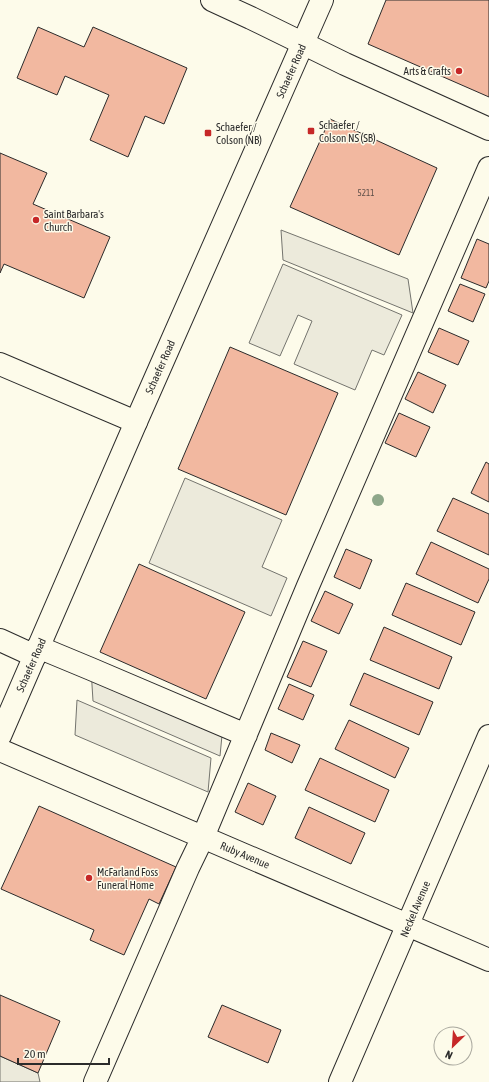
<svg xmlns="http://www.w3.org/2000/svg" width="489" height="1082" font-family="'Asap Condensed',sans-serif">
  <style>
    .parking { fill: #eceadb; stroke: #74746e }
    .building { fill: #f2b8a0; stroke: #2b2b2b }
    .lines { fill: none; stroke-linecap: round; stroke-linejoin: round }
    .minor-casing { stroke: #2b2b2b; stroke-width: 24 }
    .major-casing { stroke: #2b2b2b; stroke-width: 24 }
    .minor { stroke: #fdfbea; stroke-width: 22 }
    .major { stroke: #fdfbea; stroke-width: 22 }
    .tree { fill: #8ea78a }
    .poi-dot { fill: #c62828; stroke: #fdfbea; stroke-width: 1.5 }
    .labels { text-anchor: middle; dominant-baseline: central; stroke-width: 3; stroke-linejoin: round; paint-order: stroke }
    .number-label { font-size: 9px; fill: #5d4e48 }
    .street-label { font-size: 11px; fill: #2b2b2b; stroke: #fdfbea }
    .poi-label { font-size: 11px; fill: #2b2b2b; stroke: #fdfbea; text-anchor: start }
  </style>
  <rect width="100%" height="100%" fill="#fdfbea"/>
  <!-- parking -->
  <path class="parking" d="M281,230l127,49 5,34 -130,-53z
    M283,264l119,51 -18,40 -12,-5 -17,40 -61,-26 18,-43 -14,-6 -18,41 -31,-13z
    M185,478l97,42 -20,47 25,11 -16,38 -122,-53z
    M91,669l132,56 -3,31 -127,-55z
    M77,700l134,58 -3,34 -133,-57z
    M0,1056l38,17 2,9h-40z"/>
  <!-- building -->
  <path class="building" d="M386,0h103v97l-121,-53z
    M38,27l46,20 9,-20 94,41 -23,56 -19,-8 -17,41 -38,-17 19,-45 -44,-19 -8,19 -40,-17z
    M330,119l107,49 -38,87 -109,-48z
    M0,153l47,20 -14,31 77,33 -26,61 -80,-34 -4,9z
    M477,239l12,5v37l-3,7 -25,-10z
    M460,284l25,10 -12,28 -25,-11z
    M439,328l30,13 -11,24 -30,-13z
    M230,347l108,46 -52,122 -108,-46z
    M418,372l28,13 -13,28 -28,-14z
    M399,413l31,14 -14,30 -31,-14z
    M486,462l3,2v38l-18,-9z
    M453,498l36,16v41l-52,-24z
    M431,542l58,27v10l-11,24 -62,-29z
    M346,549l26,11 -12,29 -26,-12z
    M139,564l106,48 -39,87 -106,-47z
    M406,583l69,29 -14,33 -69,-30z
    M325,591l28,13 -14,30 -28,-13z
    M384,627l68,30 -13,32 -69,-29z
    M303,641l24,10 -16,36 -24,-10z
    M364,673l69,29 -14,33 -69,-30z
    M289,684l25,11 -11,25 -25,-11z
    M349,720l60,28 -14,30 -60,-29z
    M271,733l29,12 -8,18 -27,-13z
    M320,758l69,32 -14,32 -70,-32z
    M248,783l28,13 -13,29 -28,-13z
    M39,806l137,61 -17,37 -10,-5 -25,56 -34,-15 4,-10 -93,-41z
    M309,807l56,26 -14,31 -56,-26z
    M0,995l60,26 -22,52 -38,-17z
    M222,1005l59,25 -13,33 -60,-26z"/>
  <g class="lines">
    <defs>
      <path id="minor" d="M212,0l39,18 94,46 144,65
        M0,364l136,58
        M0,640l35,16
        M38,647l53,22 155,66
        M0,750l489,210
        M95,1082l93,-214 15,-31 105,-251 181,-418
        M340,1082l149,-346"/>
      <path id="major" d="M0,736l136,-314 186,-422"/>
    </defs>
    <!-- minor casing -->
    <use href="#minor" class="minor-casing"/>
    <!-- major casing -->
    <use href="#major" class="major-casing"/>
    <!-- minor -->
    <use href="#minor" class="minor"/>
    <!-- major -->
    <use href="#major" class="major"/>
  </g>
  <!-- trees -->
  <circle class="tree" cx="378" cy="500" r="6"/>
  <!-- markers -->
  <g class="poi-dot">
    <circle cx="459" cy="71" r="4"/>
    <rect x="307" y="127" width="8" height="8" rx="2"/>
    <rect x="204" y="129" width="8" height="8" rx="2"/>
    <circle cx="36" cy="220" r="4"/>
    <circle cx="89" cy="878" r="4"/>
  </g>
  <g class="labels">
    <!-- number labels -->
    <g class="number-label">
      <text x="366" y="193">5211</text>
    </g>
    <!-- street labels -->
    <g class="street-label">
      <text transform="translate(291 71) rotate(-66)">Schaefer Road</text>
      <text transform="translate(160 367) rotate(-66)">Schaefer Road</text>
      <text transform="translate(31 665) rotate(-66)">Schaefer Road</text>
      <text transform="translate(245 855) rotate(23)">Ruby Avenue</text>
      <text transform="translate(415 909) rotate(-67)">Neckel Avenue</text>
    </g>
    <!-- poi labels -->
    <g class="poi-label">
      <text x="451" y="71" text-anchor="end">Arts &amp; Crafts</text>
      <text x="319" y="125">Schaefer /<tspan x="319" dy="13">Colson NS (SB)</tspan></text>
      <text x="216" y="127">Schaefer /<tspan x="216" dy="13">Colson (NB)</tspan></text>
      <text x="44" y="214">Saint Barbara's<tspan x="44" dy="13">Church</tspan></text>
      <text x="97" y="872">McFarland Foss<tspan x="97" dy="13">Funeral Home</tspan></text>
    </g>
  </g>
  <!-- north arrow -->
  <g transform="translate(453 1046) rotate(205)"><circle r="19" fill="#fdfbea" stroke="#a9a89e"/>
  <path d="M0-3L7 15L0 10L-7 15Z" fill="#c62828"/>
  <text y="-6" font-size="11" font-weight="bold" text-anchor="middle" fill="#2b2b2b">N</text>
  </g>
  <!-- scale -->
  <path d="M18 1058v6h91v-6" fill="none" stroke="#2b2b2b" stroke-width="2"/>
  <text x="24" y="1058" font-size="12" fill="#2b2b2b" stroke="#fdfbea" stroke-width="3" paint-order="stroke">20 m</text>
</svg>
